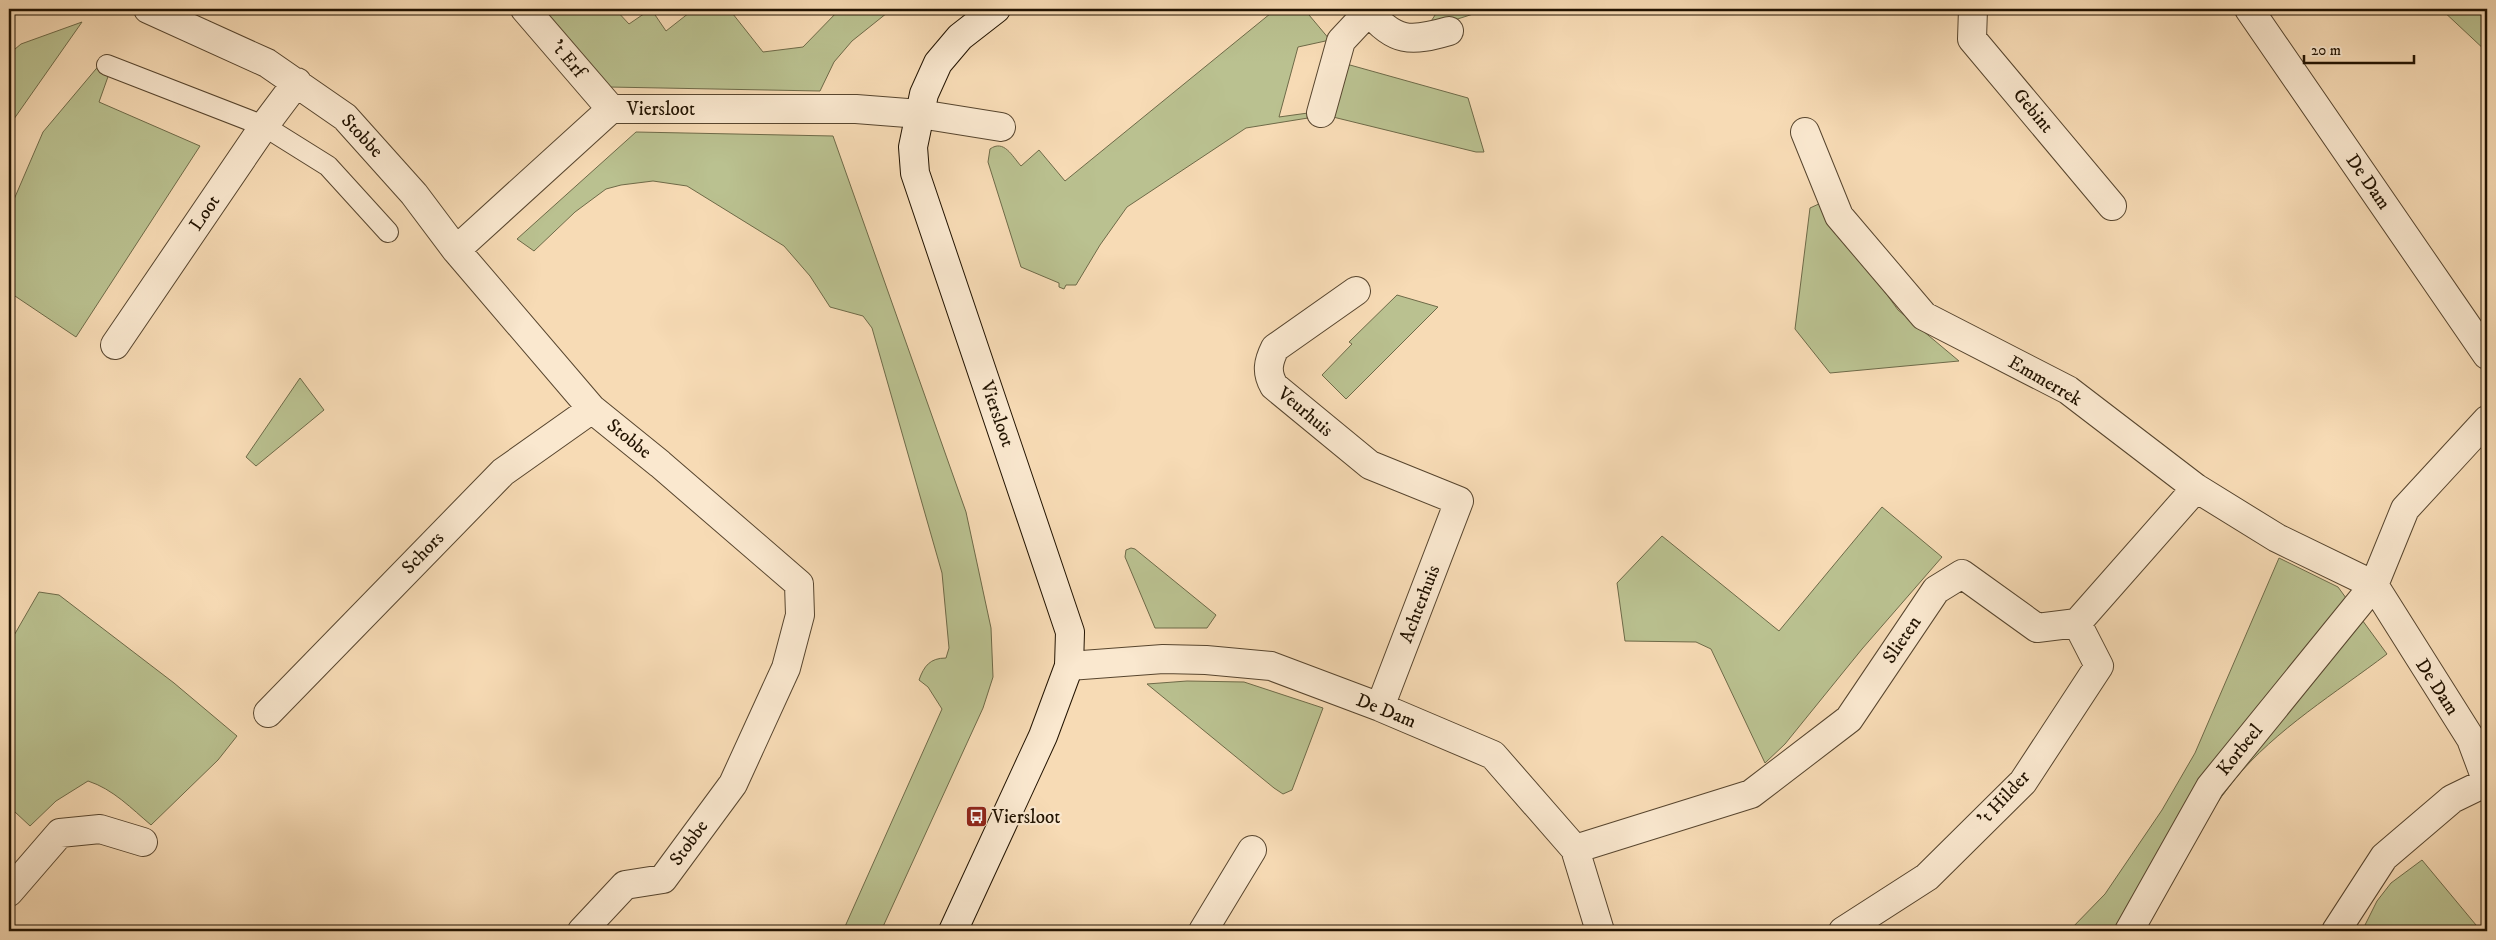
<svg xmlns="http://www.w3.org/2000/svg" width="2496" height="940" font-family="'IM FELL DW Pica',serif">
  <style>
    .green { fill: #bac190; stroke: #6e6a48 }
    .lines { fill: none; stroke-linecap: round; stroke-linejoin: round }
    .lane-casing { stroke: #57452e; stroke-width: 22 }
    .street-casing { stroke: #57452e; stroke-width: 30 }
    .secondary-casing { stroke: #221301; stroke-width: 30 }
    .lane { stroke: #fae8cf; stroke-width: 20 }
    .street { stroke: #fae8cf; stroke-width: 28 }
    .secondary { stroke: #fae8cf; stroke-width: 28 }
    .labels { text-anchor: middle; dominant-baseline: central; stroke-width: 4.5; stroke-linejoin: round; paint-order: stroke }
    .street-label { font-size: 19px; fill: #221301; stroke: #fae8cf }
    .poi-label { font-size: 19px; fill: #221301; stroke: #fae8cf; text-anchor: start }
  </style>
  <rect width="100%" height="100%" fill="#f7dbb5"/>
  <filter id="stains"><feTurbulence type="fractalNoise" baseFrequency=".004" numOctaves="4"/><feColorMatrix values="0 0 0 0 .2 0 0 0 0 .09 0 0 0 0 .02 0 0 0 .5 -.17"/></filter>
  <radialGradient id="worn" r=".72"><stop offset=".6" stop-color="#630" stop-opacity="0"/><stop offset="1" stop-color="#630" stop-opacity=".3"/></radialGradient>
  <!-- green -->
  <path class="green" d="M542,9h73l14,15 22,-15 15,22 28,-22h35l34,43 40,-5 37,-38h52l-40,32 -18,21 -14,29 -211,-4z
    M1276,9h28l26,31 -32,7 -19,70 29,-4v5l-62,10 -119,79 -27,38 -24,40h-10l-2,4 -5,-2v-4l-38,-16 -33,-105 2,-13c14,-10 22,7 31,17l18,-16 26,31z
    M1439,9h50l-63,20z
    M2441,9h46v43z
    M82,22l-73,104v-72l12,-10z
    M101,63l9,8 -11,31 101,44 -124,191 -67,-45v-81l34,-79z
    M1350,65l118,33 16,54h-8l-143,-35 14,-50z
    M636,132l197,4 133,376 25,116 2,49 -10,31 -102,223h-38l99,-222 -14,-22 -9,-7c5,-14 11,-22 27,-22l3,-10 -7,-75 -70,-245 -9,-12 -33,-9 -20,-31 -26,-30 -97,-60 -34,-5 -32,4 -15,4 -31,23 -41,39 -17,-12z
    M1821,203l77,107 61,51 -129,12 -35,-44 15,-121z
    M1397,295l41,12 -92,92 -24,-24 30,-31 -3,-2z
    M300,378l24,32 -68,56 -10,-9z
    M1882,507l60,50 -80,92 -77,95 -20,19 -54,-114 -15,-7 -71,-1 -8,-58 45,-47 117,95z
    M1131,548l4,1 81,66 -9,13h-52l-30,-71 1,-7z
    M2279,558l59,29 49,67c-50,38 -112,76 -152,125 -37,46 -64,101 -93,152h-73l36,-37 57,-84 33,-57z
    M39,592l20,3 115,88 63,53 -19,24 -67,65c-19,-16 -38,-36 -63,-44l-32,20 -26,25 -15,-14 -6,6v-174z
    M1187,681l57,1 79,26 -31,82 -9,4 -9,-6 -127,-104z
    M2422,860l59,71h-119l15,-30 14,-18z"/>
  <g class="lines">
    <defs>
      <path id="lane" d="M107,65l157,61 64,40 60,66"/>
      <path id="street" d="M148,9l119,54 78,54 69,77 42,56 136,159 68,55 139,120 1,31 -14,53 -53,116 -70,95 -38,6 -43,46
        M525,9l86,100
        M1367,9c27,34 44,33 82,22
        M1973,9l-1,30 140,167
        M2249,9l238,346
        M1321,113l20,-72 28,-30
        M1805,132l34,84 85,100 144,74 128,98 81,50 97,47 -164,202 -81,144
        M456,250l155,-141h245l64,5 81,13
        M1356,291l-81,57c-7,14 -9,24 -1,38l96,79 89,36 -79,206
        M115,345l149,-219 33,-44
        M1069,666l94,-7 43,1 65,6 109,41 113,48 82,94 25,82
        M268,713l235,-241 89,-63
        M1575,849l176,-55 98,-75 87,-129 26,-16 75,54 40,-5 119,-135
        M9,892l51,-59 40,-4 43,13
        M1203,931l49,-81
        M1843,931l84,-54 96,-95 76,-116 -22,-43
        M2336,931l48,-74 68,-58 35,-17 -16,-43 -97,-154 31,-76 82,-89"/>
      <path id="secondary" d="M953,931l90,-195 26,-70 1,-34 -155,-459 -2,-26 11,-53 14,-31 22,-26 36,-28"/>
    </defs>
    <!-- lane casing -->
    <use href="#lane" class="lane-casing"/>
    <!-- street casing -->
    <use href="#street" class="street-casing"/>
    <!-- secondary casing -->
    <use href="#secondary" class="secondary-casing"/>
    <!-- lane -->
    <use href="#lane" class="lane"/>
    <!-- street -->
    <use href="#street" class="street"/>
    <!-- secondary -->
    <use href="#secondary" class="secondary"/>
  </g>
  <!-- icons -->
  <defs>
    <symbol id="bus-square" viewBox="-11 -11 22 22"><rect x="-9" y="-9" width="18" height="18" rx="4" fill="#8f2418" stroke="#fae8cf"/><path d="M-5-6H5V4H4V6H2V4H-2V6H-4V4H-5ZM-3.5-4V0h7V-4ZM-3.5 1.2v1.5H-2V1.2ZM2 1.2v1.5H3.5V1.2Z" fill="#fff"/></symbol>
  </defs>
  <g fill-rule="evenodd">
    <use href="#bus-square" x="964" y="804" width="25" height="25"/>
  </g>
  <g class="labels">
    <!-- street labels -->
    <g class="street-label">
      <text transform="translate(568 59) rotate(50)">'t Erf</text>
      <text x="661" y="109">Viersloot</text>
      <text transform="translate(2033 111) rotate(50)">Gebint</text>
      <text transform="translate(362 136) rotate(47)">Stobbe</text>
      <text transform="translate(2368 182) rotate(55)">De Dam</text>
      <text transform="translate(205 213) rotate(-56)">Loot</text>
      <text transform="translate(2045 381) rotate(30)">Emmerrek</text>
      <text transform="translate(1305 412) rotate(40)">Veurhuis</text>
      <text transform="translate(997 414) rotate(71)">Viersloot</text>
      <text transform="translate(629 439) rotate(39)">Stobbe</text>
      <text transform="translate(423 553) rotate(-46)">Schors</text>
      <text transform="translate(1420 604) rotate(-69)">Achterhuis</text>
      <text transform="translate(1902 640) rotate(-56)">Slieten</text>
      <text transform="translate(2437 687) rotate(57)">De Dam</text>
      <text transform="translate(1386 711) rotate(22)">De Dam</text>
      <text transform="translate(2240 750) rotate(-51)">Korbeel</text>
      <text transform="translate(2004 798) rotate(-47)">'t Hilder</text>
      <text transform="translate(689 843) rotate(-54)">Stobbe</text>
    </g>
    <!-- poi labels -->
    <g class="poi-label">
      <text x="992" y="817">Viersloot</text>
    </g>
  </g>
  <!-- margin -->
  <rect width="2496" height="940" fill="none" stroke="#f7dbb5" stroke-width="30"/>
  <rect x="10" y="10" width="2476" height="920" fill="none" stroke="#221301" stroke-width="2.5"/>
  <rect x="15" y="15" width="2466" height="910" fill="none" stroke="#221301"/>
  <!-- scale -->
  <path d="M2304 55v8h110v-8" fill="none" stroke="#221301" stroke-width="2.5"/>
  <text x="2311" y="55" font-size="15" fill="#221301" stroke="#fae8cf" stroke-width="4" paint-order="stroke">20 m</text>
  <rect width="100%" height="100%" filter="url(#stains)"/>
  <rect width="100%" height="100%" fill="url(#worn)"/>
</svg>
